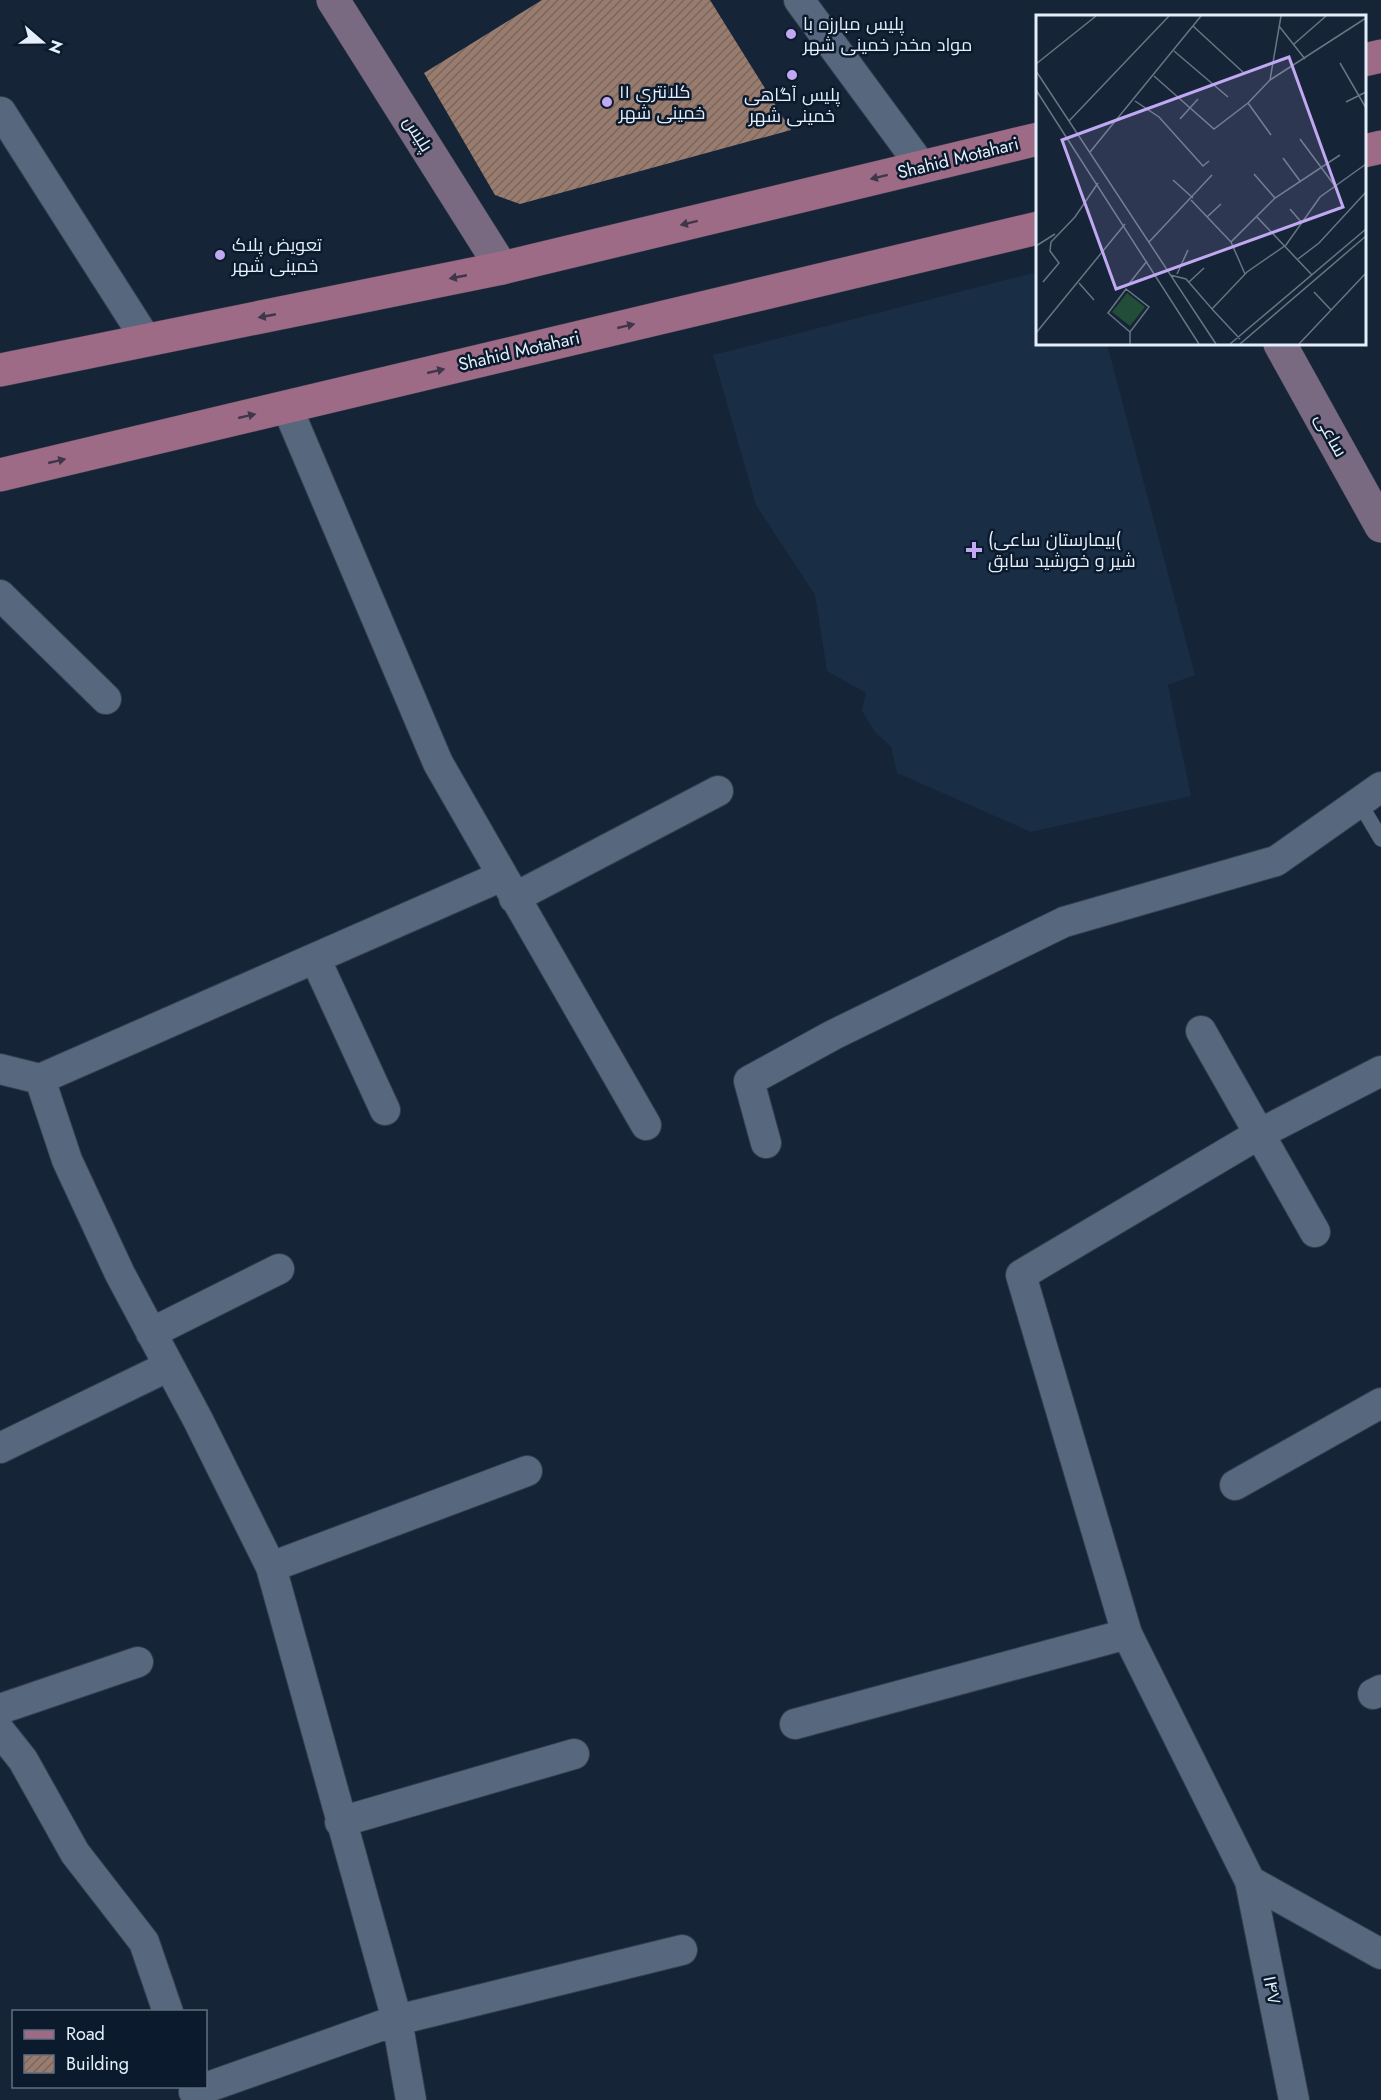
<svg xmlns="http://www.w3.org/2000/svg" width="1381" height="2100" font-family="Jost,Cairo,sans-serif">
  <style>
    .built { fill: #192d45 }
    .building { fill: url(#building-hatch) }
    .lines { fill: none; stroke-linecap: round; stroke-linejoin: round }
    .lane-casing { stroke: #343e4e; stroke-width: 16 }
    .street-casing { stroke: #343e4e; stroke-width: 32 }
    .secondary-casing { stroke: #343e4e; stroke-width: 34 }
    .primary-casing { stroke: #343e4e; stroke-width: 34 }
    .lane { stroke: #57687e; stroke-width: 15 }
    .street { stroke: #57687e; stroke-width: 30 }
    .secondary { stroke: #7a6a81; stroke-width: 33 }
    .primary { stroke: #9d6b85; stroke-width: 33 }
    .oneway { fill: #3e364b }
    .poi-dot { fill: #c1a8f3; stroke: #0b1a2c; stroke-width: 2 }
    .labels { text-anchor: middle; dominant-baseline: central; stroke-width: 5; stroke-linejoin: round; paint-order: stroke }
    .poi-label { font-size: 18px; fill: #e5effc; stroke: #0b1a2c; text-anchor: start }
    .street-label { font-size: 18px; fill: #e5effc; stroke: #0b1a2c }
    .inset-road { fill: none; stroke: #687585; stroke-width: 1.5 }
    .view { fill: #c1a8f3; fill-opacity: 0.15; stroke: #c1a8f3; stroke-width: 3 }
    .inset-edge { fill: none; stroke: #e5effc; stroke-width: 3 }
  </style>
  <defs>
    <pattern id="building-hatch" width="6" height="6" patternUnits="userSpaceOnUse" patternTransform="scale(1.5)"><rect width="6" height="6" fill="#997c6e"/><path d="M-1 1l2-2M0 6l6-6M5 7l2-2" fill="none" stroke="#776760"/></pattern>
  </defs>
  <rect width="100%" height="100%" fill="#152436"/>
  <!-- built -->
  <path class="built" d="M1037,272l1,72h69l88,331 -27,10 23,111 -160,36 -134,-59 -6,-26 -16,-15 -13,-21 4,-18 -39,-22 -12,-76 -59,-90 -43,-150z"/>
  <!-- building -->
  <path class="building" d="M542,0h168l81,130 -271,74 -25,-9 -71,-122z"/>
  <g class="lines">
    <defs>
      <path id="lane" d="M1359,802l22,37"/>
      <path id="street" d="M799,0l123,167
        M1,112l146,229
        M287,407l151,356 208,362
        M0,595l106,104
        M514,898l204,-107
        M315,958l70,152
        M1201,1031l114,201
        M0,1069l40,10 27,81 53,114 78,146 73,147 126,453 14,80
        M1381,1071l-122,63 -238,141 106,359 123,247 131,73
        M40,1079l462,-203
        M766,1143l-17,-62 84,-46 231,-113 212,-61 105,-74
        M151,1333l128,-64
        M0,1448l169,-82
        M1235,1485l146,-82
        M271,1567l256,-96
        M1373,1694l8,-4
        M0,1709l138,-47
        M795,1724l332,-90
        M0,1731l23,29 52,93 69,89 24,70
        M340,1822l234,-68
        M1250,1881l44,219
        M194,2092l203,-72 285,-70"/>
      <path id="secondary" d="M333,0l169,268
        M1280,344l101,182"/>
      <path id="primary" d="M1364,60l17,-4
        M1364,151l17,-4
        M0,370l502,-102 536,-129
        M0,475l1038,-247"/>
    </defs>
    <!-- lane casing -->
    <use href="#lane" class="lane-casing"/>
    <!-- street casing -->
    <use href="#street" class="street-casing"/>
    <!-- secondary casing -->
    <use href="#secondary" class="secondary-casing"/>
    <!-- primary casing -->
    <use href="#primary" class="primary-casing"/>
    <!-- lane -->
    <use href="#lane" class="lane"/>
    <!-- street -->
    <use href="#street" class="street"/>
    <!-- secondary -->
    <use href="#secondary" class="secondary"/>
    <!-- primary -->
    <use href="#primary" class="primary"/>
  </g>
  <!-- one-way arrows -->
  <defs><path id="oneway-solid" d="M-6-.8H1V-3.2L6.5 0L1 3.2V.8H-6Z" transform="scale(1.5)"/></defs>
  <g class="oneway">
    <use href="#oneway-solid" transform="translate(879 177) rotate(166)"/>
    <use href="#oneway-solid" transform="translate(689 223) rotate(166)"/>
    <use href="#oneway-solid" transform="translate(458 277) rotate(169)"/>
    <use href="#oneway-solid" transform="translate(267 316) rotate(169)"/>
    <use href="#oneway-solid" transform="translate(626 326) rotate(-13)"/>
    <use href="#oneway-solid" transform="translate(436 371) rotate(-13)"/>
    <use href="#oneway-solid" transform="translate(247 416) rotate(-13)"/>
    <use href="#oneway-solid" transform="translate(57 461) rotate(-13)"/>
  </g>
  <!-- markers -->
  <g class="poi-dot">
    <circle cx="791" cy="34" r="6"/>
    <circle cx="792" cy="75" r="6"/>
    <circle cx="607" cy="102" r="6"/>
    <circle cx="220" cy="255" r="6"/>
    <path d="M971 541h6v6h6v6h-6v6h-6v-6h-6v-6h6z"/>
  </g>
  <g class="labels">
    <!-- poi labels -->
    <g class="poi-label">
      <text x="803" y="24">پلیس مبارزه با<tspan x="803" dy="21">مواد مخدر خمینی شهر</tspan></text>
      <text x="619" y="92">کلانتری ۱۱<tspan x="619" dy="21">خمینی شهر</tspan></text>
      <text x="792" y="95" text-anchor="middle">پلیس آگاهی<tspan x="792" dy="21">خمینی شهر</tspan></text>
      <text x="232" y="245">تعویض پلاک<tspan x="232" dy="21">خمینی شهر</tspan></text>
      <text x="988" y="540">(بیمارستان ساعی(<tspan x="988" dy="21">شیر و خورشید سابق</tspan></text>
    </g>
    <!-- street labels -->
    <g class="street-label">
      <text transform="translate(418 134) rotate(58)">پلیس</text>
      <text transform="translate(958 158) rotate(-14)">Shahid Motahari</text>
      <text transform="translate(519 351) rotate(-13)">Shahid Motahari</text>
      <text transform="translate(1331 435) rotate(61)">ساعی</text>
      <text transform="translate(1272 1990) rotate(79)">۱۴۷</text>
    </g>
  </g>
  <!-- overview -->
  <g transform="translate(1036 15)">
    <rect width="330" height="330" fill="#152436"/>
    <path d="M91,278l18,14 -15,19 -18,-14z" fill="#224d37"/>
    <path class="inset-road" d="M157,11l52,48M243,11l26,33M258,29l32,-28M138,36l54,46M304,48l26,45M0,49l60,-48M0,56l180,273M118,61l60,53 34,-26 22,-23 11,-64M234,65l96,-62M0,75l163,254M99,86l24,16 44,49 6,-5M310,87l20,-10M212,88l23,32M144,104l18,-20M33,106l100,-105M264,124l35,47M54,137l111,-136M247,143l17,23M218,159l21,24M137,165l20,18M155,185l40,42M254,194l12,14M171,202l14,-13M221,202l55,58M113,227l63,-67M0,231l19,-12M262,244l21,-16 47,-51M141,259l11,-24M209,259l-14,-32 44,-44 65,-43M134,260l16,4 26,30 35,-37 39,-27 34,-48 46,-33M7,267l16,-19 -9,-12 1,-9 24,-25 23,-34M153,267l15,-14M43,268l15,17M92,270l19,-24M278,277l17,18M176,294l28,30M94,317l-22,-19 18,-24 23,18 -19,25v12M0,318l89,-109M194,329l136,-115M204,329l126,-108M263,329l67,-71"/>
    <path class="view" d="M253,42l54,150 -227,82 -54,-149z"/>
    <rect width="330" height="330" class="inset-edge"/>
  </g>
  <!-- legend -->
  <rect x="12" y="2010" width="195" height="78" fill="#0b1a2c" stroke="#626f7f" stroke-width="1.5"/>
  <rect x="24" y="2030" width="30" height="9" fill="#9d6b85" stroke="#626f7f" stroke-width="1.5"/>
  <text x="66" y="2040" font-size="18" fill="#e5effc">Road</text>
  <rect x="24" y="2055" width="30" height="18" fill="url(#building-hatch)" stroke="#626f7f" stroke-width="1.5"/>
  <text x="66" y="2070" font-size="18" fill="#e5effc">Building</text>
  <!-- north arrow -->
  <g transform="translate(42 42) rotate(110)" stroke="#0b1a2c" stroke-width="4.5" paint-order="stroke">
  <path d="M0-4.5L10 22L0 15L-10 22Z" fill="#e5effc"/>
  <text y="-9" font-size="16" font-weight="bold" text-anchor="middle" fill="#e5effc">N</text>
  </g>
</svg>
